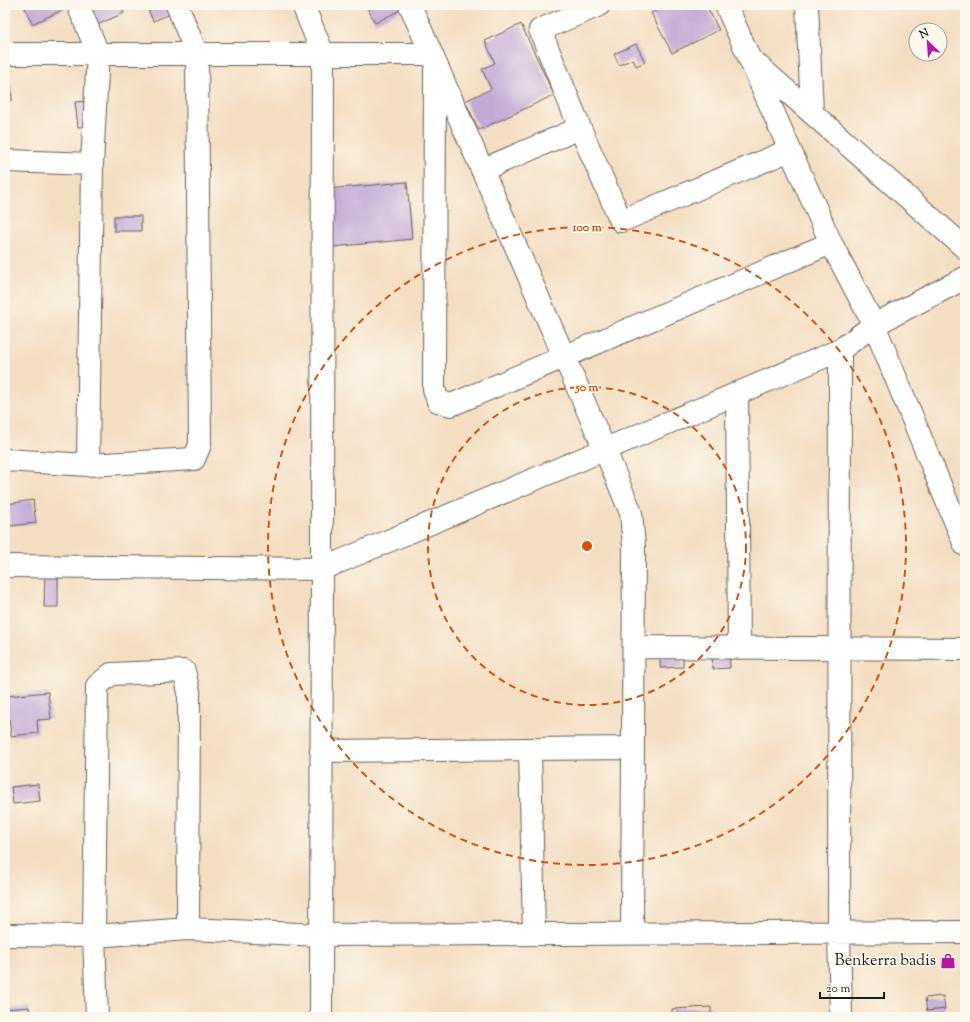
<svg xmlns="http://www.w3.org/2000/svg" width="970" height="1022" font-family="'Sorts Mill Goudy',serif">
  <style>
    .building { fill: #c2aad6 }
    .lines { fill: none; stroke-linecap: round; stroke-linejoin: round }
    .minor-casing { stroke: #686056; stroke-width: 24 }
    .minor { stroke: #fff; stroke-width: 22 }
    .ring { fill: none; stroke: #d4530e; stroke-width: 2; stroke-dasharray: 7 5 }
    .labels { text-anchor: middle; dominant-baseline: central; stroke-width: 3.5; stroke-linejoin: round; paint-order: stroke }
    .poi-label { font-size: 16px; fill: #1c1c1c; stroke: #fbf7ec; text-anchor: end }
    .centre { fill: #d4530e; stroke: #fbf7ec; stroke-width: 2 }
    .ring-label { font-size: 12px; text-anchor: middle; font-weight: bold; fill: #d4530e; stroke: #fbf7ec; stroke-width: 3.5; stroke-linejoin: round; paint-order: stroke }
  </style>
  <rect width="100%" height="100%" fill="#fbf7ec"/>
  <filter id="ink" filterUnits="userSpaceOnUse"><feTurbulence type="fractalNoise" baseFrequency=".025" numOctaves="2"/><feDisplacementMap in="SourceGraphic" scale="8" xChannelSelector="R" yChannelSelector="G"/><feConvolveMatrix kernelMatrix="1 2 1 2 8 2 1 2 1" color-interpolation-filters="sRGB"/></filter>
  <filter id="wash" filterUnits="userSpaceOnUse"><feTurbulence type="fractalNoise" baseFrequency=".012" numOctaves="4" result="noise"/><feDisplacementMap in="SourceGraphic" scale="16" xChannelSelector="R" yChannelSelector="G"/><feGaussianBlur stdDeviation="0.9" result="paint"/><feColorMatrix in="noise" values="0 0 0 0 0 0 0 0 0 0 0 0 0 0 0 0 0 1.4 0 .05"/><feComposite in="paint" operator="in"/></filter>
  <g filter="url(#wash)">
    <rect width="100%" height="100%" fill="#f4dec2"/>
    <g id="blocks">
      <!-- building -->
      <path class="building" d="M24,5h42l1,3 -35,16z
        M89,5h32l3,8 -27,12z
        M146,5h30l2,6 -25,10z
        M366,5h33l3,4 -27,14z
        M667,5h39l13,25 -47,23 -21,-40z
        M521,24l33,71 -75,35 -14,-29 26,-12 -9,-20 13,-6 -10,-22z
        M636,44l9,18 -9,4 -3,-7 -14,6 -5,-11z
        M11,85l1,15h-7v-14z
        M89,101l2,25 -13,1 -3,-25z
        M407,182l5,57 -80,8 -5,-58z
        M114,216h27v15h-27z
        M33,500l3,23 -26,3 -3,-22z
        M45,568h13v39h-14z
        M729,638l1,30 -17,1 -2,-30z
        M660,644h23v23l-23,1z
        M48,692l3,27 -14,1 1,13 -27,3 -4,-40z
        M38,784l2,17 -27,3 -2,-17z
        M943,996l2,13 -18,2 -2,-13z
        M29,1007l1,10h-25v-8z
        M711,1007v10h-39v-8z"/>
    </g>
  </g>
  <g filter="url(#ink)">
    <use href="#blocks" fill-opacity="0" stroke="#686056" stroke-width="1"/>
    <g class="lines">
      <defs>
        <path id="minor" d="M78,5l20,48 -6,111 -4,301
          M303,5l20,49 -2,963
          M410,5l195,445 26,63 3,33 -2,387
          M599,5l-59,25 40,98 41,93 169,-71
          M726,5l105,238 43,82 91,220
          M807,5l5,107
          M5,54h426
          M754,62l211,186
          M435,70l-1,319 4,12 13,4 380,-162
          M5,161l87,3
          M482,170l98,-42
          M840,350l-1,582 2,85
          M737,393l2,255
          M5,460l83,5 106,-6 6,-14 -3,-390 -20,-50
          M5,566l317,3 518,-219 34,-25 91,-47
          M634,647l331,2
          M530,749l4,185
          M321,751l312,-3
          M5,935l89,1 94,-7 133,6 644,-3
          M97,1017l-3,-81 3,-250 14,-12 73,-3 5,21 -1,237"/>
      </defs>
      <!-- minor casing -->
      <use href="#minor" class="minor-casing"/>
      <!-- minor -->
      <use href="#minor" class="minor"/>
    </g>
  </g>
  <!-- distance rings -->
  <g class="ring">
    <circle cx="587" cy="546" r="159"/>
    <circle cx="587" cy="546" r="319"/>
  </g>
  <!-- icons -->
  <defs>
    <symbol id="shop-bare" viewBox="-9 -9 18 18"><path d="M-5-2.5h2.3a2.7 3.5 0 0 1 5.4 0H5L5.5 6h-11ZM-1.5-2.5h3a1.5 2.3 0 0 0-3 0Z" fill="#b5179e" stroke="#fbf7ec" stroke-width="2.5" paint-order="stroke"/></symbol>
  </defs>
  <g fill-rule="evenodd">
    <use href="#shop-bare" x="937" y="950" width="22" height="22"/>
  </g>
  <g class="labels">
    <!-- poi labels -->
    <g class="poi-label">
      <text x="936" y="961">Benkerra badis</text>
    </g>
  </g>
  <circle cx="587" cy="546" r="6" class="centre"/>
  <g class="ring-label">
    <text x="587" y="231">100 m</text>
    <text x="587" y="391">50 m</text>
  </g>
  <!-- margin -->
  <rect width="970" height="1022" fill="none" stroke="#fbf7ec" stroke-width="20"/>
  <!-- north arrow -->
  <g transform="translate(928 42) rotate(335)"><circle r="19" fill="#fbf7ec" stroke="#a29f99"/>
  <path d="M0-3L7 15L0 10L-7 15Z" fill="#b5179e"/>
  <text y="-6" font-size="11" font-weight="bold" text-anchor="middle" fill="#1c1c1c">N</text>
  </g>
  <!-- scale -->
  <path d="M820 992v6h64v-6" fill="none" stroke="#1c1c1c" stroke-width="2"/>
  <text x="826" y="992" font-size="12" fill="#1c1c1c" stroke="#fbf7ec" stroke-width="3" paint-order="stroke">20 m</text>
</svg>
